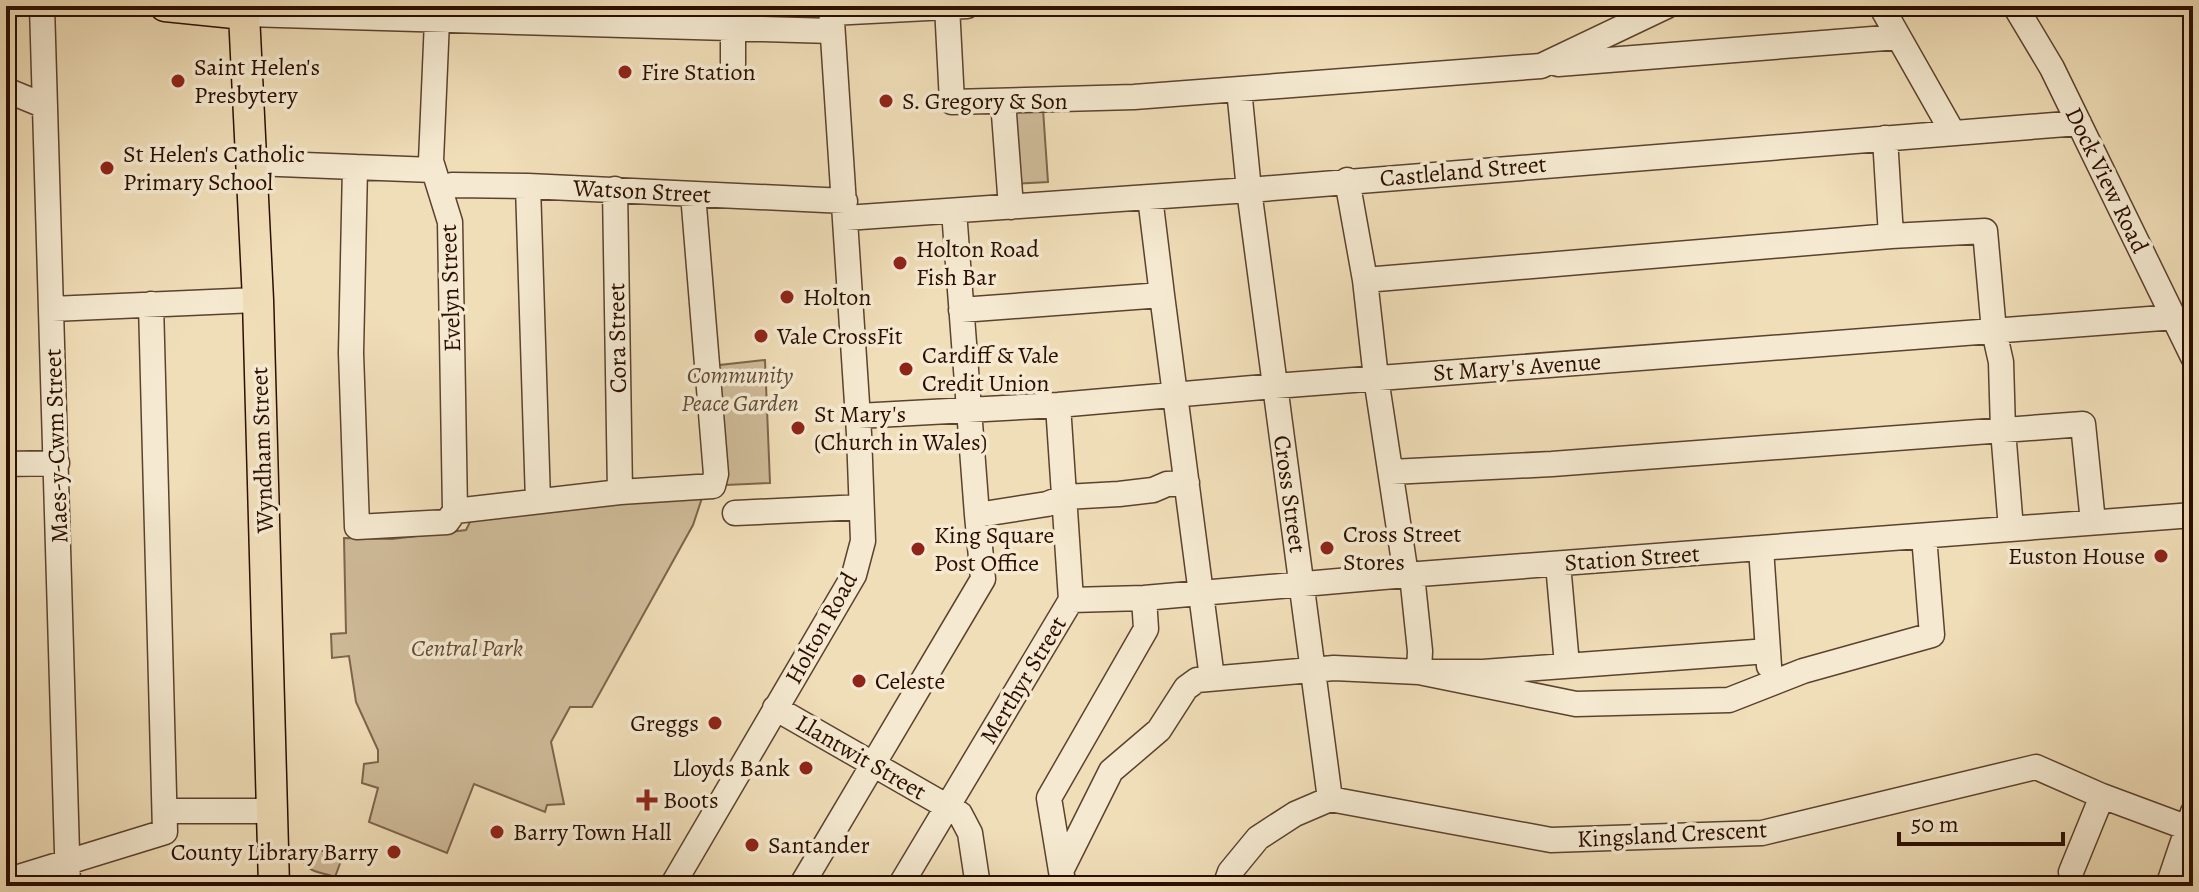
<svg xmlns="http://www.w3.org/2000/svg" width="2199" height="892" font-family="Alegreya,serif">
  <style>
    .green { fill: #cfbb99; stroke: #7d644c; stroke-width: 2 }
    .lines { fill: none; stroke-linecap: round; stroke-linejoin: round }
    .minor-casing { stroke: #5c422e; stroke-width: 27 }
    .major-casing { stroke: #2b0e00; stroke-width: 33 }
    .minor { stroke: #f5ead1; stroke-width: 24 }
    .major { stroke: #f0deb8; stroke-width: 30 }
    .poi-dot { fill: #8f2418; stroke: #f5ead1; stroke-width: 3 }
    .labels { text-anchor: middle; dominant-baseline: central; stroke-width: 7; stroke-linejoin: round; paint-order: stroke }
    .poi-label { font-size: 24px; fill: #2b0e00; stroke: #f5ead1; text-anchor: start }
    .street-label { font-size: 24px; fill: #2b0e00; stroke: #f5ead1 }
    .park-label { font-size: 24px; font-style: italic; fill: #644b36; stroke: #f5ead1 }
  </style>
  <rect width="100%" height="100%" fill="#f0deb8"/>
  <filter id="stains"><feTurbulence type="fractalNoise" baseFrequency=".0025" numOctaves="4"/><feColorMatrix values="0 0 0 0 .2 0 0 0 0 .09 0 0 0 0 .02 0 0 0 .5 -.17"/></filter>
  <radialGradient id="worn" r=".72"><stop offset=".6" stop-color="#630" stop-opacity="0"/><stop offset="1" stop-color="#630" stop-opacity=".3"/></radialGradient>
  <!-- green -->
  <path class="green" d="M1043,109l5,73 -35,2 -5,-73z
    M765,360l5,123 -44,2 -15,-119z
    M703,495l-10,30 -101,182h-22l-19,35 13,62 -17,1 -2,7 -71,-28 -27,69 -78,-31 9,-34 -16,-5 2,-19 14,-2v-12l-22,-48 -7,-46 -17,2 -1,-24 15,-1 -2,-95 48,1 74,-9 7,-14z
    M345,850l-10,27c-15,-6 -29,-2 -36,-25z"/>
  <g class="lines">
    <defs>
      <path id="minor" d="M42,6l26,880
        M947,6l5,96 182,-5 407,-31 126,-60
        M1881,6l72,127
        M2015,6l37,62 141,289
        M831,13l136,-7
        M244,14l588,17
        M437,20l-6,141 19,61 5,289
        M733,64v-35
        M1558,64l340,-27
        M1239,89l10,101 81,609
        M6,90l39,16
        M1003,101l8,106
        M1885,138l6,98 94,-5 9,100 7,31 2,68 8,99
        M252,163l103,4
        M433,170l-78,-3 -4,186 6,174 90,-5 8,-11 165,-19 -5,-303
        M1347,180l18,100 526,-44
        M528,186l10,315
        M441,190l11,-5 76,1 317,15
        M954,211l23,304 70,-11 18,-7 54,-3 34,-4 14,-6 20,-1
        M846,218l403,-28 830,-67
        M1365,280l11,98 30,197
        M1162,295l50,383
        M52,309l206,-9
        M961,310l201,-15 -12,-98
        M858,416l200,-11 217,-19 900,-69
        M6,464l51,-1
        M1391,472l161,-8 531,-40 10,98
        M620,492l93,-6 3,-12 -23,-280
        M735,513l126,-6
        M1761,548l8,118
        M1558,564l9,101
        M1412,575l8,76 -1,21h64l285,-21
        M1071,600l73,-2 262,-23 787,-60
        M775,708l185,106 10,19 8,53
        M166,811h106
        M1061,871l-12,-73 97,-169 -2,-31
        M2071,872l31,-76
        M6,881l159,-49 -14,-528
        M672,886l182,-311 9,-34 -4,-107 -28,-428
        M801,886l182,-307 -6,-64
        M900,886l171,-286 -13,-195
        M1064,886l-3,-15 50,-100 48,-41 27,-42 11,-8 137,-12 85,4 157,32 153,-4 74,-29 129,-36 -8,-99
        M1225,886l5,-14 28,-34 37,-24 35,-15 221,41 211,-7 274,-66 66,29 86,32
        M2168,886l25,-74"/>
      <path id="major" d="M165,6l79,8 14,286 16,586"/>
    </defs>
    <!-- minor casing -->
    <use href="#minor" class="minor-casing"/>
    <!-- major casing -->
    <use href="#major" class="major-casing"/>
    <!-- minor -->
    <use href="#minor" class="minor"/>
    <!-- major -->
    <use href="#major" class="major"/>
  </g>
  <!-- markers -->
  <g class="poi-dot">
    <circle cx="625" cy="72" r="8"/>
    <circle cx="178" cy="81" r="8"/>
    <circle cx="886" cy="101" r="8"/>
    <circle cx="107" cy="168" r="8"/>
    <circle cx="900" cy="263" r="8"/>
    <circle cx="787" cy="297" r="8"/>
    <circle cx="761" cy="336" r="8"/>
    <circle cx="906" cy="369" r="8"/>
    <circle cx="798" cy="428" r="8"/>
    <circle cx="1327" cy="548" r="8"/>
    <circle cx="918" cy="549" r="8"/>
    <circle cx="2161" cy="556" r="8"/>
    <circle cx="859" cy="681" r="8"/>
    <circle cx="715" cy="723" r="8"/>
    <circle cx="806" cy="768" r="8"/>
    <path d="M643 788h8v8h8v8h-8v8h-8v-8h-8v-8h8z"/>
    <circle cx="497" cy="832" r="8"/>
    <circle cx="752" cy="845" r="8"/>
    <circle cx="394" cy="852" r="8"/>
  </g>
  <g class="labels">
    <!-- poi labels -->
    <g class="poi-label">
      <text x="194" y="67">Saint Helen's<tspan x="194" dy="28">Presbytery</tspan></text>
      <text x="641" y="72">Fire Station</text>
      <text x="902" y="101">S. Gregory &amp; Son</text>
      <text x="123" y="154">St Helen's Catholic<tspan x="123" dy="28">Primary School</tspan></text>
      <text x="916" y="249">Holton Road<tspan x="916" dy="28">Fish Bar</tspan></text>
      <text x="803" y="297">Holton</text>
      <text x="777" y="336">Vale CrossFit</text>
      <text x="922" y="355">Cardiff &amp; Vale<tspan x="922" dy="28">Credit Union</tspan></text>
      <text x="814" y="414">St Mary's<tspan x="814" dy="28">(Church in Wales)</tspan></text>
      <text x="1343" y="534">Cross Street<tspan x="1343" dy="28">Stores</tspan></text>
      <text x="934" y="535">King Square<tspan x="934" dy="28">Post Office</tspan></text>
      <text x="2145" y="556" text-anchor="end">Euston House</text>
      <text x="875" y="681">Celeste</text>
      <text x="699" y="723" text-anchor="end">Greggs</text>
      <text x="790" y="768" text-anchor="end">Lloyds Bank</text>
      <text x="663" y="800">Boots</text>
      <text x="513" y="832">Barry Town Hall</text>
      <text x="768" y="845">Santander</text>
      <text x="378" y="852" text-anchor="end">County Library Barry</text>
    </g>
    <!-- street labels -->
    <g class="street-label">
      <text transform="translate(1463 171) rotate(-5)">Castleland Street</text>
      <text transform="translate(2107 180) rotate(64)">Dock View Road</text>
      <text transform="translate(642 191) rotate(3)">Watson Street</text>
      <text transform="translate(450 288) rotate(-92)">Evelyn Street</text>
      <text transform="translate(617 338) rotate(-91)">Cora Street</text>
      <text transform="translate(1517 367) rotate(-4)">St Mary's Avenue</text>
      <text transform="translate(56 446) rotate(-92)">Maes-y-Cwm Street</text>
      <text transform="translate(262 450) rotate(-92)">Wyndham Street</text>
      <text transform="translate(1290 494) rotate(82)">Cross Street</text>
      <text transform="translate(1632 558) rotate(-4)">Station Street</text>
      <text transform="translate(821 628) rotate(-61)">Holton Road</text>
      <text transform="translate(1023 680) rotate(-59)">Merthyr Street</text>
      <text transform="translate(861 757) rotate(30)">Llantwit Street</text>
      <text transform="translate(1672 834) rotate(-3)">Kingsland Crescent</text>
    </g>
    <!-- park labels -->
    <g class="park-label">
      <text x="740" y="375">Community<tspan x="740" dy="28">Peace Garden</tspan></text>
      <text x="467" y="648">Central Park</text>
    </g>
  </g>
  <!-- margin -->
  <rect width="2199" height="892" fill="none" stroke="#f0deb8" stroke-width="32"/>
  <rect x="8" y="8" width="2183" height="876" fill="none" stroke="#2b0e00" stroke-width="4"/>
  <rect x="16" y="16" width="2167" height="860" fill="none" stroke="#2b0e00" stroke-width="2"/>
  <!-- scale -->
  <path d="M1899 832v12h164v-12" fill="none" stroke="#2b0e00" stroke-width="4"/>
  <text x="1911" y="832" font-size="24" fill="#2b0e00" stroke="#f5ead1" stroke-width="6" paint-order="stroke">50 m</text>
  <rect width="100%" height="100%" filter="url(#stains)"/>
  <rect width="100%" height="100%" fill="url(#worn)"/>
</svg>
